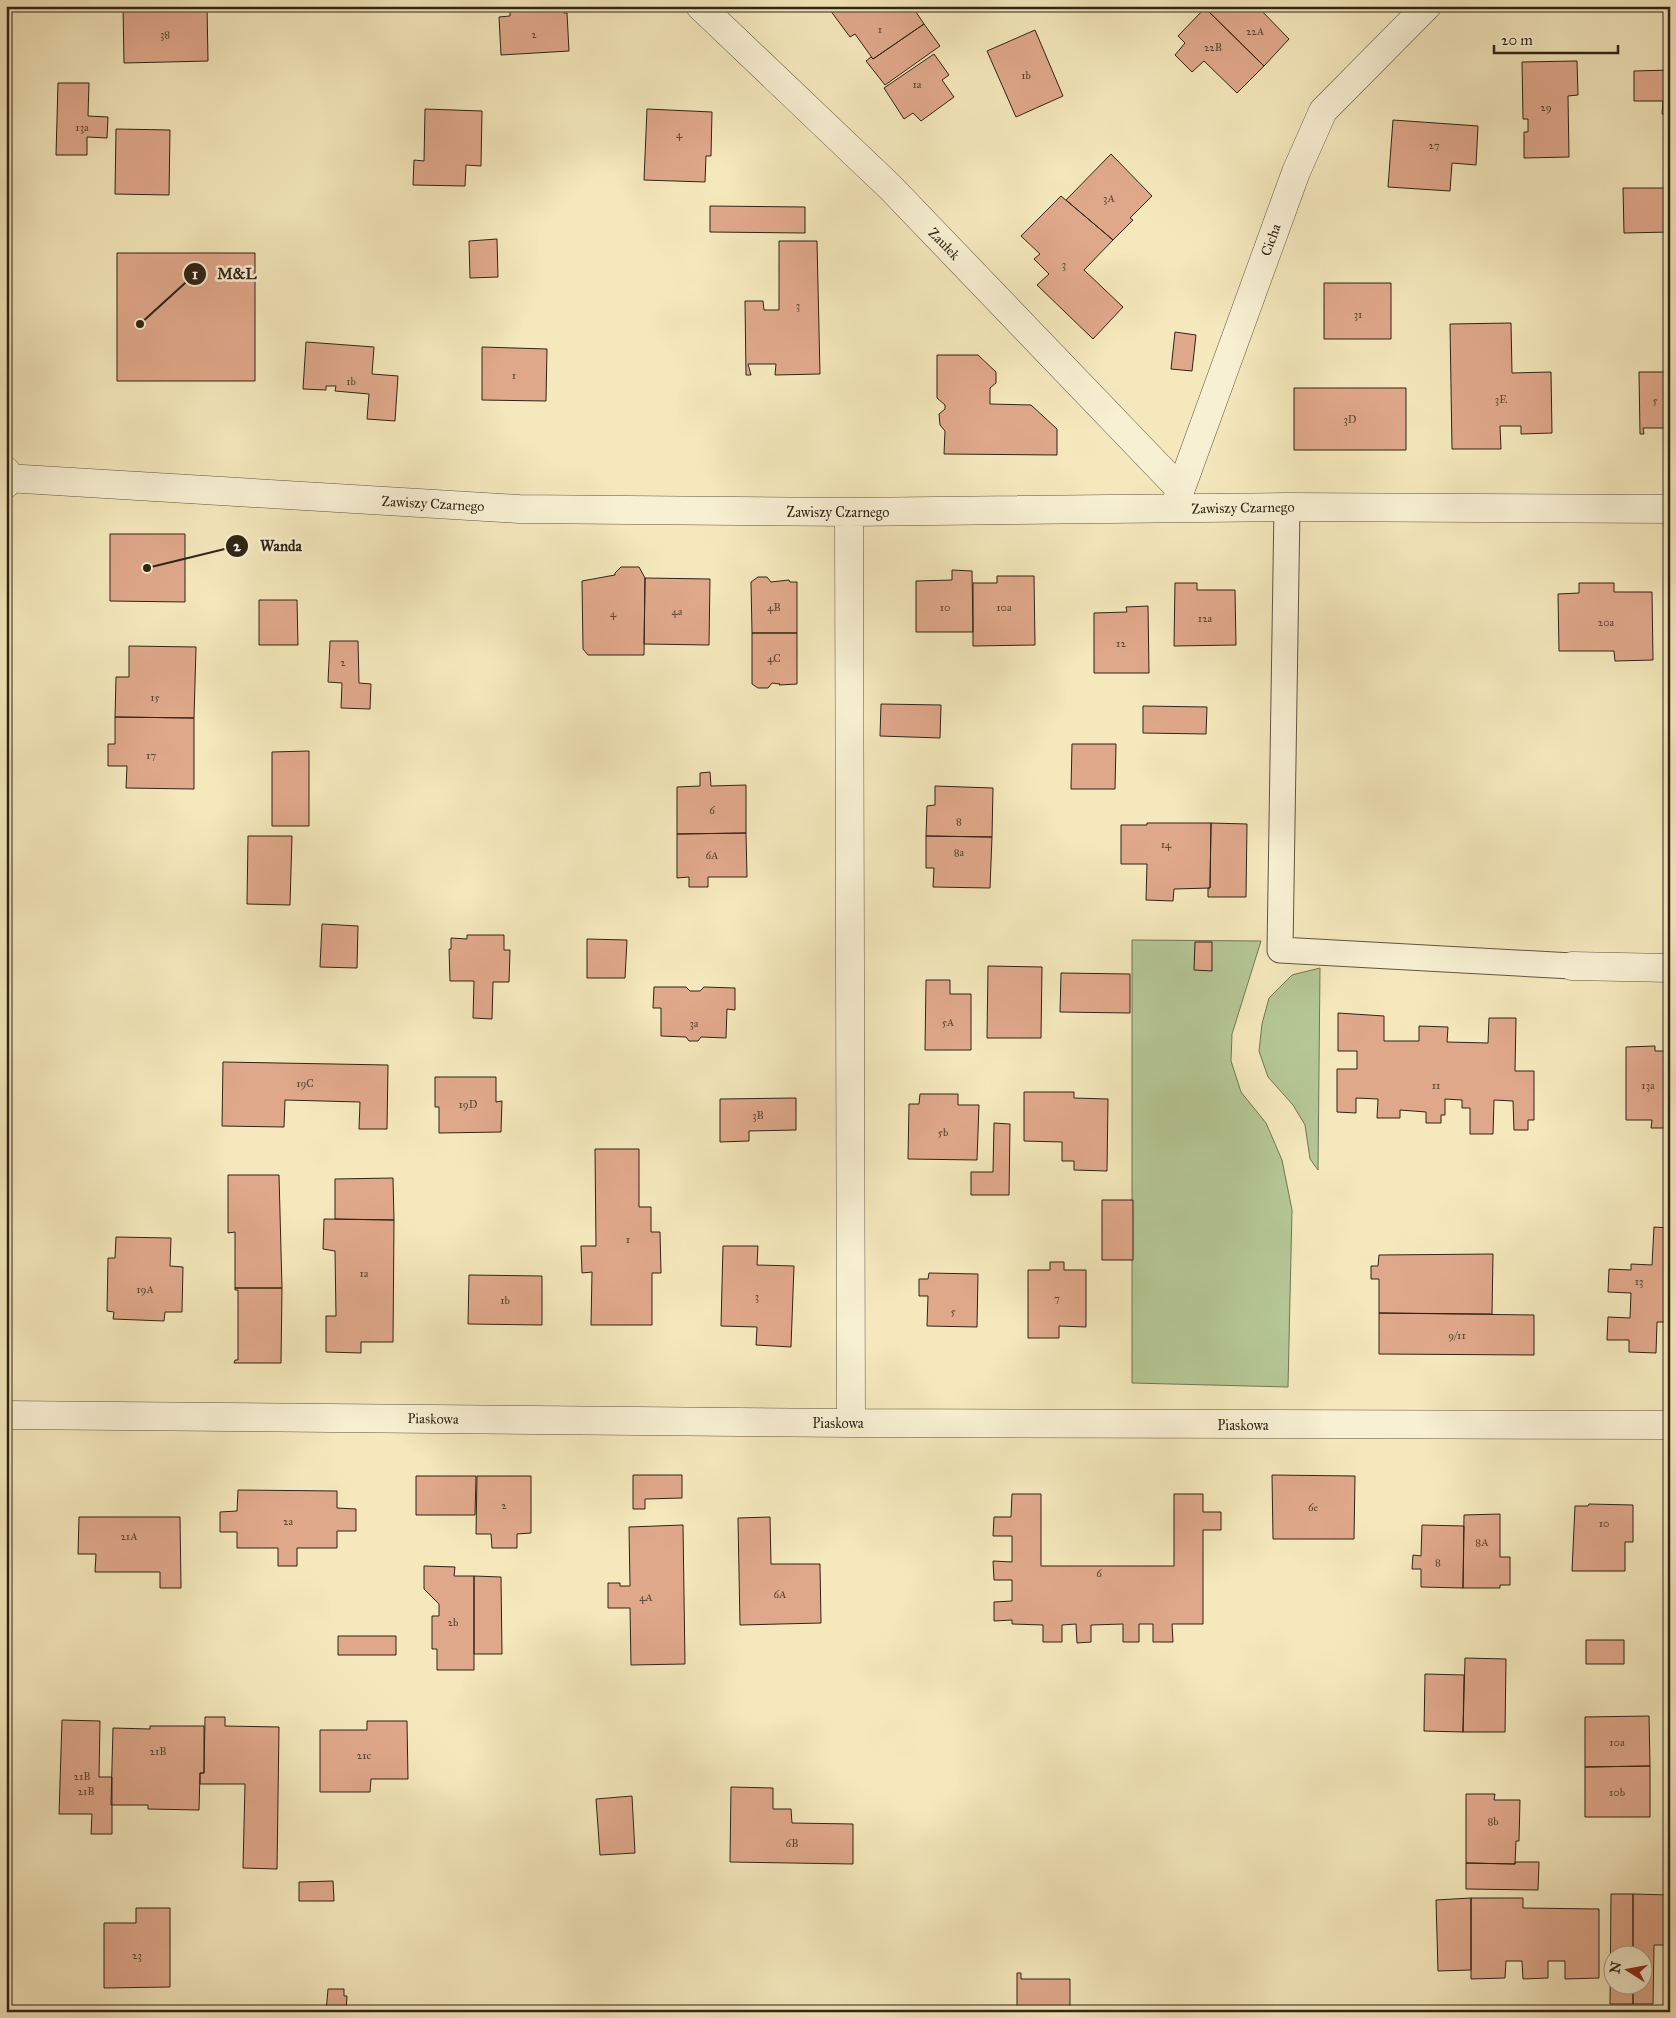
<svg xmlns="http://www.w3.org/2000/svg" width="1676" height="2018" font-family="'IM FELL Great Primer',serif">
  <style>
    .green { fill: #b5c795; stroke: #727656 }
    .building { fill: #e0a88b; stroke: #2f2417 }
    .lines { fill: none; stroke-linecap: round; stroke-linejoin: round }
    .service-casing { stroke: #605540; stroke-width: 27 }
    .minor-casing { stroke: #605540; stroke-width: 29 }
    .tertiary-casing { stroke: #605540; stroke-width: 29 }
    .service { stroke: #f8f0d3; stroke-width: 25 }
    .minor { stroke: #f8f0d3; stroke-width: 28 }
    .tertiary { stroke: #f8f0d3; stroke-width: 28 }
    .labels { text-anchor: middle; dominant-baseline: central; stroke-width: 5; stroke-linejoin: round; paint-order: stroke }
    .number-label { font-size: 11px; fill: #5b4534 }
    .street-label { font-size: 14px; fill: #2f2417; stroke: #f8f0d3 }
    .leader { fill: none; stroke: #2f2417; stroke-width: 2 }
    .callout-dot { fill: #2f2417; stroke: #f8f0d3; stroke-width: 2 }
    .mark-label { font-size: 15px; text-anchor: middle; font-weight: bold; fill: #fff }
    .callout-label { font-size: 15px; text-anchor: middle; font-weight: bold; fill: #2f2417; stroke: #f8f0d3; stroke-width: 5; stroke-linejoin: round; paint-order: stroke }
  </style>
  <rect width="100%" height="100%" fill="#f4e8bc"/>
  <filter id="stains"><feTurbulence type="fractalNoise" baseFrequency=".004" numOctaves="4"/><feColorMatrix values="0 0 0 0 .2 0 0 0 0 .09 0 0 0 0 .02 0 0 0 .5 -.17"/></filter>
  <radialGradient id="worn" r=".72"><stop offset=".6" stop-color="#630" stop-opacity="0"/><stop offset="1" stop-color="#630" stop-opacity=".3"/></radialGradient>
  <!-- green -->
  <path class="green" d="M1132,940l129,1 -29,93 -1,27 10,31 25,31 16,37 10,50 -4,177 -156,-4z
    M1320,968l-2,202 -8,-11 -5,-34 -12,-20 -25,-28 -9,-26 3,-27 7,-26 23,-23z"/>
  <!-- building -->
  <path class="building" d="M123,6h84l1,55 -84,2z
    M510,6h53l1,7h3l2,38 -68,4 -2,-38 11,-1z
    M835,6h77l12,18 -51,35 -18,-25 -5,3 -20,-27z
    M1207,6h50l32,33 -25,27 -59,-58z
    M1205,8l59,58 -27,27 -33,-32 -12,11 -17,-17 10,-12 -7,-7z
    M924,24l16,22 -55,39 -19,-24 5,-4 2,2z
    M1035,30l28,66 -47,21 -29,-66z
    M934,54l15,21 -7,5 12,17 -33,24 -8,-8 -9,6 -20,-31z
    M1577,61l1,34 -10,1 1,61 -45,1v-26h4v-13h-5l-1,-57z
    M1670,70v44h-8l1,-13h-29v-30z
    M58,83h31l-1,33 20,1 -1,21 -20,-1v18h-31z
    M425,109l57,2 -1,55 -15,-1 -1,21 -52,-1 1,-25 10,1z
    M647,109l65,3 -1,44h-5l-1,26 -61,-2z
    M1393,120l85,6 -2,39 -24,-2 -2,28 -62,-4z
    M116,129l54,1 -1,65 -54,-1z
    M1111,154l41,42 -22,22 3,2 -20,20 -47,-40z
    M1623,188h47v44l-46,1z
    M1061,196l52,44 -29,30 39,37 -30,32 -56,-54 12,-11 -15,-15 6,-5 -19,-18z
    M710,206l95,1v26l-95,-1z
    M497,239l1,38 -28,1 -1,-37z
    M779,241h38l3,133 -45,1 1,-11h-28l3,11h-5l-1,-74h18l1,9h15z
    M117,253h138v128h-138z
    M1324,283h67v56h-67z
    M1511,323l1,50 39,-1 1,61 -31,1v-8h-21l1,23h-49l-2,-125z
    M1175,332l21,3 -4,36 -21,-2z
    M306,342l68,5 -2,27 26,2 -3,45 -28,-2 2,-25 -34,-3 1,-5h-10v4l-23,-1z
    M482,347l65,2 -1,52 -64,-1z
    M937,355h41l18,17v11l-6,5v16l41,1 26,24v26l-113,-1 1,-23 -5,-6 -1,-11 6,-5v-4l-8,-7z
    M1639,372h31v62l-1,-6h-26l1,6h-4z
    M1294,388h112v62h-112z
    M110,534h75v68l-75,-1z
    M621,567h18l6,11 -1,77h-56l-5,-6 -1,-68 33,-6v-2z
    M952,570l20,1 1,61h-57v-51l36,-1z
    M997,576h37l1,69 -62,1v-63h24z
    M758,577h9l4,5 18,-2 1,2h7v51h-45l-1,-51z
    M645,578l65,1 -1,66 -65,-1z
    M1175,583h22v7h38l1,55 -62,1z
    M1579,583h35v9h38l1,68 -38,1 -1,-10h-55l-1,-57 21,-1z
    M259,600h38l1,45h-39z
    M1148,606l1,67h-55v-60l33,-1 -1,-5z
    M752,633h45v51l-18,1 1,-1 -8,-1 -4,5h-10l-6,-4z
    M330,641h28l1,42 12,1 -1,25 -29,-1 1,-25 -14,-1z
    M129,646l67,1 -2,71 -79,-1 1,-40h13z
    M881,704l60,1 -1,33 -60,-2z
    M1143,706l64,1 -1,27 -63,-1z
    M115,717l79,1v71l-68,-1 1,-22h-19v-22h7z
    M1072,744h44l-1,45h-44z
    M309,751v75h-37v-74z
    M710,772l1,14 35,-1v48l-69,1v-47l23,-1v-13z
    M935,786l58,2 -1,49 -66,-1 1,-30 8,-1z
    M1147,823h64l-1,65 -36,1 -1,12 -27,-1 1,-36h-26v-39h26z
    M1211,823l36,1 -1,73h-38v-9h2z
    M746,833l1,44h-39v10h-19v-10l-12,1v-44z
    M248,836h44l-2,69 -43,-1z
    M926,836l66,1 -2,51 -57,-1 1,-19h-8z
    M322,924l36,2 -1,42 -37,-1z
    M467,935h37v15h6l-1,32h-16l-1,37 -19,-1 1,-37h-24l-1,-32h2v-11l16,1z
    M587,939l40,1 -2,38h-38z
    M1195,942h17v29l-18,-1z
    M988,966l54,1 -1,71h-54z
    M1061,973l69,1v39l-70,-1z
    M926,980h24v14h21v56h-46z
    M654,987h32l4,4h10l4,-4 31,1v22l-8,-1 -1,29 -25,-1 -3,4h-9l-3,-4 -25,-1v-28h-8z
    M1338,1013l46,3v25h35v-15l29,1 -1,15 41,1 1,-25h27l-1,53h19v49h-6v10h-14l-1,-29 -19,-1 -1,34h-23v-26h-8v-8l-17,-1v16h-4v8h-15v-11l-26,-2v8h-23l1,-19 -22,-1v15l-19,-1v-43h20v-18h-19z
    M1655,1046v5h15v77h-19l1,-8h-26v-73z
    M223,1062l165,3 -1,64h-28l1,-27 -75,-2 -1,27 -62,-1z
    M435,1077h61v25l6,-1 -1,31 -62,1v-26h-4z
    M1024,1092h50v6l34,1 -1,72 -33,-1v-9h-12v-19l-38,-1z
    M920,1094h38v11h21l-2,55 -69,-1 1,-55h10z
    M796,1098v32l-47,1v10l-29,1v-43z
    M994,1123l16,1 -1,71h-38v-23h22z
    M595,1149h44v58h12v25h9l1,41h-9v52h-61l1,-53 -10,1 -1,-27h15z
    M228,1175h51l3,113h-47v-56l-7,1z
    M393,1178l1,42 -59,-1v-40z
    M1102,1200h31v60h-31z
    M324,1219l70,1 -1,122h-32v11l-35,-1v-36h10l-1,-65 -12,-2z
    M1654,1227l16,1v94h-13l-1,31 -27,-1v-12h-22l1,-23 22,1 1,-25 -23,-1 1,-23 22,1v-6l21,1z
    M116,1237l55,1 -1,28 13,1 -1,45h-17l-1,9 -51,-2 1,-7 -7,-1 1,-53h7z
    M723,1246h35l-1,19 37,1 -3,81 -35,-2 1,-18 -36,-1z
    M1493,1254l-1,60 -113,-1v-34h-8v-13h7l1,-11z
    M1050,1262h14v8h22v57l-27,-1v12h-31v-68h22z
    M929,1273l49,1 -1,53 -50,-1 1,-30h-9v-17h9z
    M469,1275l73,1v49l-74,-1z
    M235,1288h47l-1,75h-47l1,-3h3v-70h-3z
    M1379,1313l155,2v40l-155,-1z
    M633,1475h49v23l-37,1v10h-12z
    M1272,1475l83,1 -1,63h-81z
    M416,1476h60l-1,39h-59z
    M477,1476h54v57l-14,1v14h-25l-1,-14h-15z
    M238,1490l99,1v17l19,1v22h-19v17h-40v18h-19v-18h-41v-16h-17v-20l17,-1z
    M1012,1494h29v72h133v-72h29v18h18v18h-18v94h-31l1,18h-20v-18h-14v18h-16v-18l-32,1v17l-14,1 -1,-19 -14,1v17h-19v-17l-31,-1v-4l-18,1v-19l18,-1v-21h-18l-1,-19 19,1v-26h-19l1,-19h17z
    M1589,1504l44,1v37h-8v29h-53l3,-65h13z
    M1500,1514v43h10v28h-10v3h-37l1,-73z
    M79,1517h101l1,71h-21v-16h-65l1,-18h-18z
    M770,1517l1,47h49l1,59 -81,2 -2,-107z
    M683,1525l2,139 -54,1 -1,-57h-22v-25h12v3h10l-1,-59z
    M1422,1525l42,1 -1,62 -42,-1v-18h-9l1,-14 8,1z
    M424,1566l31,1 -1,9h20v94h-37v-21h-5v-33h7v-12l-15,-15z
    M474,1576l27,1 1,77h-28z
    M338,1636h58v19h-58z
    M1586,1640h38v24h-38z
    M1465,1658l41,1 -1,73h-42z
    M1425,1674l39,1 -1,57 -39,-1z
    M1649,1716l1,50 -65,1v-50z
    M205,1717h20v9l54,1 -2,142 -34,-1 2,-84h-45v-11h4z
    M62,1720l38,1 -1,56h13v57h-21l1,-20h-33z
    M367,1721h40l1,58h-37l-1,13h-50v-62h47z
    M150,1726h54v47h-4l-1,37 -51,-1v-4h-37l2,-77 37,1z
    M1650,1766v51h-65v-50z
    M731,1787l42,1v21h18l1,14 61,1v40l-123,-2z
    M1466,1794h29l-1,6h26l-1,41h-3l-1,23 -49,-1z
    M632,1796l3,57 -35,2 -4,-56z
    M1515,1862h24l-1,28 -72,-1v-26l49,1z
    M333,1881l1,20h-35v-19z
    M1611,1894h22v62h-19v30h19v18h-23z
    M1633,1894l37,1v50h-16l-1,59h-20v-18h11v-30h-11z
    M1471,1898h52v10l76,1v69l-34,1v-18h-17v17l-25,1 -1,-18h-16l-1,17 -34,1z
    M1471,1898v72l-33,1 -2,-71z
    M136,1908h34v79l-66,1v-65h32z
    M1017,1973h4v6h49v33h-53z
    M328,1989h16v7h3l-1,16h-20z"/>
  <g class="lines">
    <defs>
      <path id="service" d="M1287,507l-7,443 292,16"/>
      <path id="minor" d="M700,6l191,182 289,301
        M6,478l513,31 330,3 438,-5 383,2
        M1175,505l121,-333 27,-61 104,-105
        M849,512l2,911
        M1572,966l98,2
        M6,1415l845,8 819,2"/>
      <path id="tertiary" d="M6,471v13"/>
    </defs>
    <!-- service casing -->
    <use href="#service" class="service-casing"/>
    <!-- minor casing -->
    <use href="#minor" class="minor-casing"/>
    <!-- tertiary casing -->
    <use href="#tertiary" class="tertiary-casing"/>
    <!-- service -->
    <use href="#service" class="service"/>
    <!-- minor -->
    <use href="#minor" class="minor"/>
    <!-- tertiary -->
    <use href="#tertiary" class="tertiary"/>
  </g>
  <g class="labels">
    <!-- number labels -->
    <g class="number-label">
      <text x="880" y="29">1</text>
      <text x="1255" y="31">22A</text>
      <text x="165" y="34">38</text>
      <text x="534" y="34">2</text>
      <text x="1213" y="47">22B</text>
      <text x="1026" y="75">1b</text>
      <text x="917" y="84">1a</text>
      <text x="1546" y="107">29</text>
      <text x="82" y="127">13a</text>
      <text x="679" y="134">4</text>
      <text x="1434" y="145">27</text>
      <text x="1109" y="198">3A</text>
      <text x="1064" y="264">3</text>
      <text x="798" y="305">3</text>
      <text x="1358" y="314">31</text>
      <text x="514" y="375">1</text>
      <text x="351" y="381">1b</text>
      <text x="1501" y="399">3E</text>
      <text x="1655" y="400">5</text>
      <text x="1350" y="419">3D</text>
      <text x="774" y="607">4B</text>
      <text x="945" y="607">10</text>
      <text x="1004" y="607">10a</text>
      <text x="677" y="611">4a</text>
      <text x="613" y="613">4</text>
      <text x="1205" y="618">12a</text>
      <text x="1606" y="622">20a</text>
      <text x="1121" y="643">12</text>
      <text x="774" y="658">4C</text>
      <text x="343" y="662">2</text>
      <text x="155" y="697">15</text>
      <text x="151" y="755">17</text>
      <text x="712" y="810">6</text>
      <text x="959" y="821">8</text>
      <text x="1166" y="844">14</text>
      <text x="959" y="852">8a</text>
      <text x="712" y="855">6A</text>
      <text x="948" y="1022">5A</text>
      <text x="694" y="1023">3a</text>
      <text x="305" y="1083">19C</text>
      <text x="1436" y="1085">11</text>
      <text x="1648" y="1085">13a</text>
      <text x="468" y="1104">19D</text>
      <text x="758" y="1115">3B</text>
      <text x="943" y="1132">5b</text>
      <text x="628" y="1239">1</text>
      <text x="364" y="1273">1a</text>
      <text x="1639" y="1281">13</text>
      <text x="145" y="1289">19A</text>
      <text x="757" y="1296">3</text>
      <text x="1057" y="1298">7</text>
      <text x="505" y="1300">1b</text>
      <text x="953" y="1311">5</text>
      <text x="1457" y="1335">9/11</text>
      <text x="504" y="1505">2</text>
      <text x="1313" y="1507">6e</text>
      <text x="288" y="1521">2a</text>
      <text x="1604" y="1523">10</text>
      <text x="129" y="1536">21A</text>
      <text x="1482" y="1542">8A</text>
      <text x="1438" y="1562">8</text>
      <text x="1099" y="1573">6</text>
      <text x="780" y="1594">6A</text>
      <text x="646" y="1597">4A</text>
      <text x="453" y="1622">2b</text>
      <text x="1617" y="1742">10a</text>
      <text x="158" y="1751">21B</text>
      <text x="364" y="1755">21c</text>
      <text x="82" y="1776">21B</text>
      <text x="86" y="1791">21B</text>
      <text x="1617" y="1792">10b</text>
      <text x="1493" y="1821">8b</text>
      <text x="792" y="1843">6B</text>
      <text x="137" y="1955">23</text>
    </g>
    <!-- street labels -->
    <g class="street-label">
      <text transform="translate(1271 240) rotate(-70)">Cicha</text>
      <text transform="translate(944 244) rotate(46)">Zaułek</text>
      <text transform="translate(433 504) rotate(3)">Zawiszy Czarnego</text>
      <text transform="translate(1243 508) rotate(-1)">Zawiszy Czarnego</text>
      <text x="838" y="512">Zawiszy Czarnego</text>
      <text transform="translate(433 1419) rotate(1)">Piaskowa</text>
      <text x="838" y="1423">Piaskowa</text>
      <text x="1243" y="1425">Piaskowa</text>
    </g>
  </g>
  <!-- callouts -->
  <path class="leader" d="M140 324L195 274M147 568L237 546"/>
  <g class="callout-dot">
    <circle cx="140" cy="324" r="5"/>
    <circle cx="147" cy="568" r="5"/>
    <circle cx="195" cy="274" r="12"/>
    <circle cx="237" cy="546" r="12"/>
  </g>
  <g class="mark-label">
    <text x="195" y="279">1</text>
    <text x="237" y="551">2</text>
  </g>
  <g class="callout-label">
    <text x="237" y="279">M&amp;L</text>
    <text x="281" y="551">Wanda</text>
  </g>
  <!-- margin -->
  <rect width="1676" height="2018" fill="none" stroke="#f4e8bc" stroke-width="25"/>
  <rect x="8" y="8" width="1661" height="2003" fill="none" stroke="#2f2417" stroke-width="2.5"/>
  <rect x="12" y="12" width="1651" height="1993" fill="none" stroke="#2f2417"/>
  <!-- north arrow -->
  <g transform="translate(1628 1970) rotate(281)"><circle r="24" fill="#f8f0d3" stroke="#a89e88"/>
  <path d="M0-4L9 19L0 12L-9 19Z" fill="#8f2418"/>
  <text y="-8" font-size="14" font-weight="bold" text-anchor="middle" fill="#2f2417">N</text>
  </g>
  <!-- scale -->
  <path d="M1494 45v8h124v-8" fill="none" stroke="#2f2417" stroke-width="2.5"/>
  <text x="1501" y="45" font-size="15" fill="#2f2417" stroke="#f8f0d3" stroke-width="4" paint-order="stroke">20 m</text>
  <rect width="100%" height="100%" filter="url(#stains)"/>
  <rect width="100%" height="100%" fill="url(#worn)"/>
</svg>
